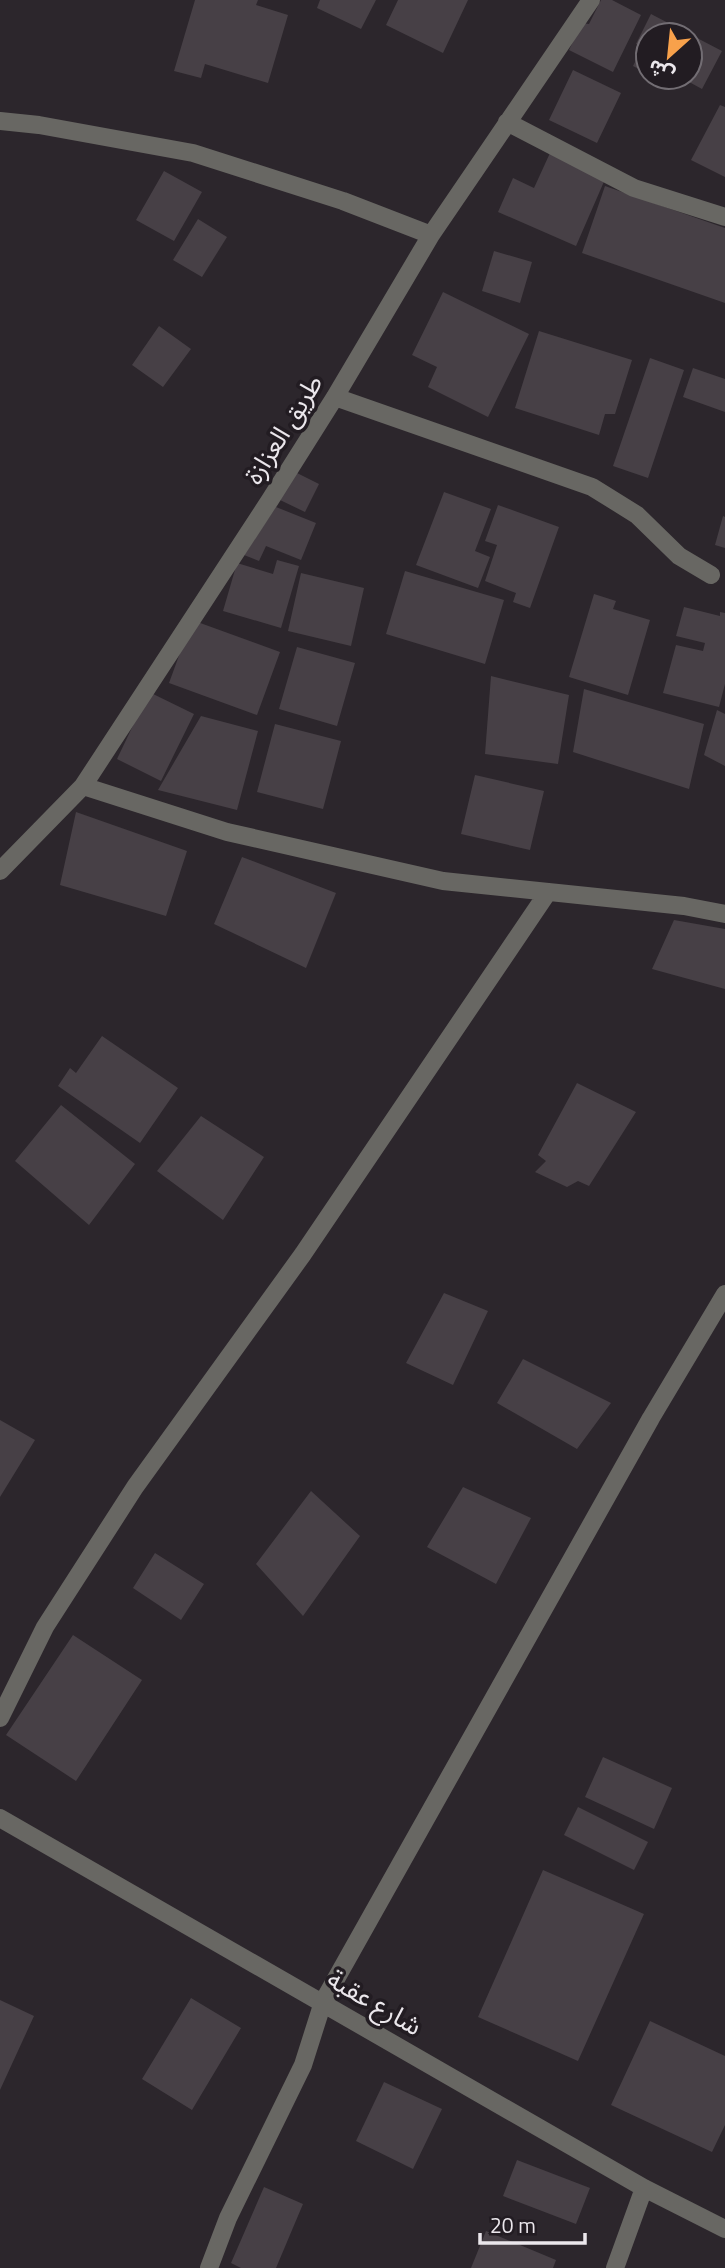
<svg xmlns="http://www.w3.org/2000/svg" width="725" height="2268" font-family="'Titillium Web','Noto Sans Arabic',sans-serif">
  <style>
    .building { fill: #474046 }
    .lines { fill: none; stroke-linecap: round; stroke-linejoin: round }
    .minor { stroke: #686763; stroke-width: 18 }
    .labels { text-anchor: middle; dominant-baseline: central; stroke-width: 7; stroke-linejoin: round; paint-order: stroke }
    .street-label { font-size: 26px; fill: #ebe7ec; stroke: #221c22 }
  </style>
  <rect width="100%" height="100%" fill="#2c262c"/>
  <!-- building -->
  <path class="building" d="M195,0h63l-2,5 32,10 -20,68 -63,-19 -4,14 -27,-7z
    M320,0h56l-15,29 -44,-21z
    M398,0h70l-25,53 -57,-28z
    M601,0h11l29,15 -28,57 -44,-22 13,-27 7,1z
    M651,14l71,37 -20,38 -22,-12h10v-42h-42v16l-12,-7z
    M639,54l9,5v15l-15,-8z
    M573,70l48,23 -24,50 -48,-23z
    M720,105l5,2v70l-34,-17z
    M550,153l56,24 -30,69 -78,-34 15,-34 21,10z
    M164,171l38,21 -28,49 -38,-21z
    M605,186l120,42v75l-143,-50z
    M198,219l29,18 -25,40 -29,-17z
    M494,251l38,11 -12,41 -38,-12z
    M443,292l86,42 -41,83 -60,-30 9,-20 -25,-12z
    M159,326l32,23 -28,38 -31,-22z
    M539,331l93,29 -17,54h-10l-6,21 -84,-27z
    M650,358l34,12 -36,108 -35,-12z
    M693,368l32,11v33l-42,-15z
    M295,472l24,12 -14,28 -25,-12z
    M444,492l47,17 -16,42 15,6 -12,31 -62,-23z
    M498,505l61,22 -29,81 -17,-6 3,-9 -31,-12 12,-36 -12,-4z
    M276,507l40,16 -15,37 -35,-14 -7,15 -15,-6z
    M723,516l2,1v31l-10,-3z
    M277,560l22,6 -18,62 -58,-17 14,-48 36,11z
    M405,571l99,29 -19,64 -99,-30z
    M301,573l63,15 -13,58 -63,-15z
    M594,594l22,7 -3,8 37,11 -22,75 -59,-18z
    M684,607l36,9v-4l5,1v71l-6,23 -56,-14 13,-48 27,6 2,-8 -29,-7z
    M192,620l88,32 -23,63 -88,-32z
    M297,647l58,16 -18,63 -58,-17z
    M491,676l78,19 -11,69 -73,-10z
    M584,689l120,35 -15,65 -116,-37z
    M149,692l45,22 -33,67 -44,-22z
    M717,710l8,4v52l-21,-11z
    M201,716l57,15 -21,79 -79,-20z
    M275,724l66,17 -18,68 -66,-17z
    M475,775l69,16 -14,59 -69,-16z
    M76,812l111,39 -21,65 -106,-31z
    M242,857l94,36 -30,75 -92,-44z
    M674,920l51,9v60l-73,-20z
    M102,1036l76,52 -38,55 -82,-57 12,-18 6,5z
    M577,1083l59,29 -47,74 -11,-5 -11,6 -32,-15 11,-11 -8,-6z
    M61,1105l74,59 -46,61 -74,-64z
    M201,1116l63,41 -41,63 -66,-49z
    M444,1293l44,18 -35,74 -47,-22z
    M523,1359l88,44 -34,46 -80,-46z
    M0,1420l35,20 -35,57z
    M463,1487l68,31 -35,66 -69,-37z
    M311,1491l49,45 -57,80 -47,-52z
    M155,1553l49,31 -23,36 -48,-32z
    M73,1635l69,45 -66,101 -70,-46z
    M603,1757l69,31 -18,41 -69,-32z
    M578,1807l70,35 -14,28 -70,-35z
    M543,1870l101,44 -66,147 -100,-44z
    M191,1998l50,30 -49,82 -50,-31z
    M0,2000l34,16 -34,74z
    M650,2021l75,35v69l-13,27 -101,-47z
    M384,2082l58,27 -29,60 -57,-28z
    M517,2160l73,28 -14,36 -73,-28z
    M264,2187l39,17 -27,64h-35l-10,-5z
    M486,2231l70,29 -3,8h-82z"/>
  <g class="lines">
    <!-- minor -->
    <path class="minor" d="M0,121l39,4 154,28 150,48 88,34
      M507,122l127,66 91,29
      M335,397l257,90 45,28 42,41 32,19
      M83,786l144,46 216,49 241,25 41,8
      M0,871l83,-85 187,-286 65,-103 96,-162 160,-235
      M0,1718l45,-91 90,-140 168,-233 245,-362
      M0,1818l644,370 81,41
      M209,2268l19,-50 75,-153 20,-63 328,-584 74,-124
      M615,2268l29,-80"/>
  </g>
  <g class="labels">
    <!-- street labels -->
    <g class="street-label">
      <text transform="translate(283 429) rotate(-58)">طريق العزازة</text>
      <text transform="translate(375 2002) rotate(30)">شارع عقبة</text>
    </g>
  </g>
  <!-- north arrow -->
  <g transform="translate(669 56) rotate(207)"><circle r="33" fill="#221c22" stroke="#726d73" stroke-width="2"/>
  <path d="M0-5L12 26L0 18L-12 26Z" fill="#f8a14b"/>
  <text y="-10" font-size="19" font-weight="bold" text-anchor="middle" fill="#ebe7ec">ش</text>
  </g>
  <!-- scale -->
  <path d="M480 2233v10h105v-10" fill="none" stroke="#ebe7ec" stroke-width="3.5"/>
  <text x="490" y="2233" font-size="21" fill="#ebe7ec" stroke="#221c22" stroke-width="5" paint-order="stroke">20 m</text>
</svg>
